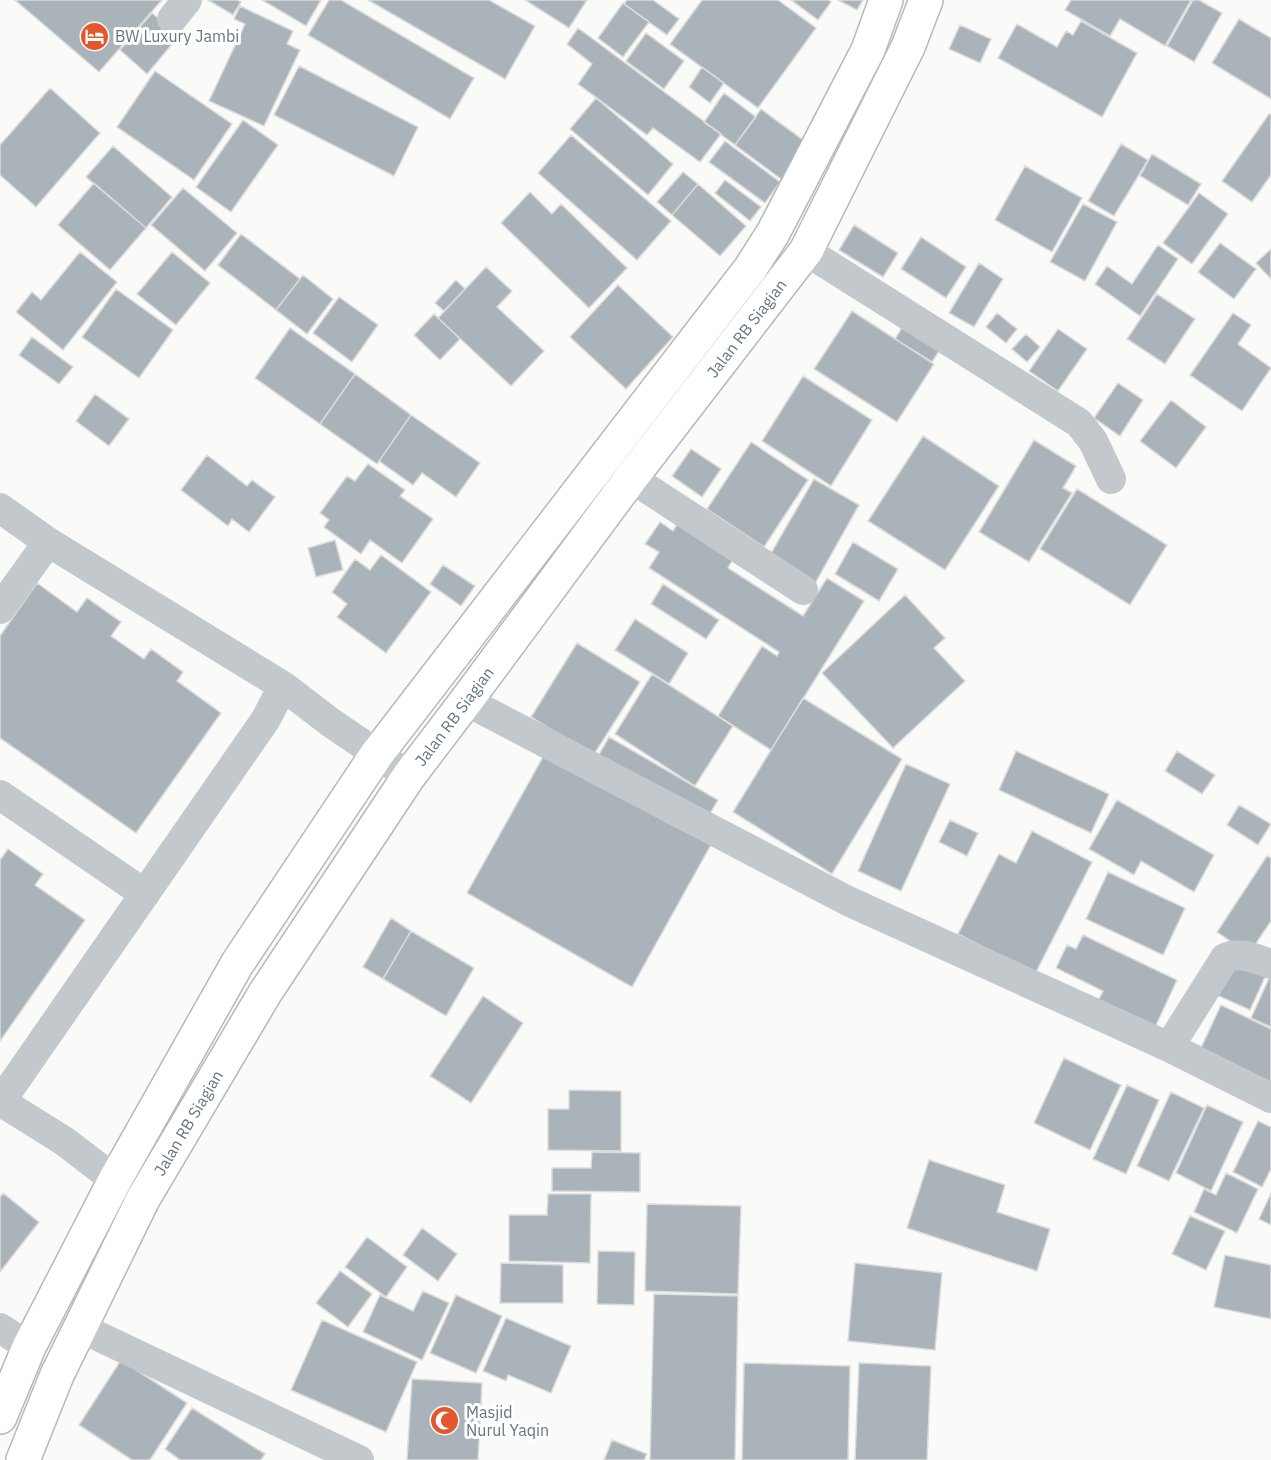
<svg xmlns="http://www.w3.org/2000/svg" width="1271" height="1460" font-family="'IBM Plex Sans',sans-serif">
  <style>
    .building { fill: #aab3b9; stroke: #dcdcda; stroke-width: 1.5 }
    .lines { fill: none; stroke-linecap: round; stroke-linejoin: round }
    .highway-casing { stroke: #b4b9bd; stroke-width: 36 }
    .minor { stroke: #c3c8cc; stroke-width: 30 }
    .highway { stroke: #fff; stroke-width: 33 }
    .labels { text-anchor: middle; dominant-baseline: central; stroke-width: 6; stroke-linejoin: round; paint-order: stroke }
    .poi-label { font-size: 16px; fill: #657683; stroke: #fff; text-anchor: start }
    .street-label { font-size: 16px; fill: #657683; stroke: #fff }
  </style>
  <rect width="100%" height="100%" fill="#fafaf8"/>
  <!-- building -->
  <path class="building" d="M15,0h147l-63,72z
    M208,0h29l4,2 -8,13z
    M262,0h59l-15,26z
    M329,0h12l133,78 -24,41 -142,-84z
    M368,0h121l46,26 -30,53z
    M525,0h62l-18,28z
    M627,0h26l26,19 -12,16 -43,-31z
    M702,0h76l38,28 -58,80 -88,-64z
    M791,0h38l2,2 -13,18z
    M838,0h25l-6,10z
    M1071,0h120l-26,46 -45,-27 -10,17 -45,-26z
    M1193,0h6l23,13 -28,49 -27,-16z
    M623,3l26,19 -26,35 -25,-19z
    M240,6l53,25 -6,13 13,6 -36,76 -55,-25 36,-77 -11,-5z
    M152,13l27,23 -32,38 -27,-24z
    M1239,19l32,19v61l-59,-36z
    M1081,21l56,32 -35,64 -104,-59 19,-34 40,23 9,-16 7,4z
    M960,25l31,14 -11,24 -31,-14z
    M578,28l143,106 -21,28 -47,-34 -6,7 -69,-51 14,-20 -25,-20z
    M646,33l38,28 -20,28 -38,-28z
    M299,66l119,61 -24,49 -120,-61z
    M702,67l22,16 -14,20 -21,-16z
    M155,71l77,53 -38,56 -77,-53z
    M50,88l50,45 -64,74 -36,-32v-30z
    M724,93l32,24 -21,28 -31,-23z
    M596,98l77,66 -25,31 -78,-66z
    M761,109l46,34 -26,36 -46,-34z
    M1269,114l2,1v60l-19,27 -30,-21z
    M243,120l35,25 -47,67 -35,-25z
    M571,135l100,86 -34,39 -99,-87z
    M725,141l55,41 -15,21 -56,-41z
    M1121,144l27,16 -34,56 -26,-15z
    M113,146l59,51 -26,31 -60,-51z
    M1152,154l49,30 -13,21 -48,-29z
    M1025,166l57,32 -30,54 -57,-32z
    M683,172l15,12 -26,31 -15,-13z
    M725,180l36,27 -11,14 -35,-28z
    M94,183l52,45 -36,42 -52,-45z
    M698,184l48,42 -26,30 -48,-41z
    M183,188l54,45 -32,38 -54,-46z
    M530,192l22,22 9,-10 66,64 -38,40 -88,-85z
    M1199,193l29,21 -36,50 -29,-21z
    M1083,204l34,18 -32,59 -35,-19z
    M854,225l44,28 -15,24 -44,-27z
    M241,234l59,45 -24,31 -58,-45z
    M921,237l45,30 -20,31 -45,-29z
    M1220,243l36,26 -22,30 -36,-27z
    M1158,245l20,14 -38,57 -45,-32 12,-18 25,18z
    M1271,249v30l-15,-16z
    M80,252l37,30 -54,68 -47,-38 16,-20 9,8z
    M172,252l38,31 -34,42 -39,-31z
    M979,263l24,16 -29,48 -25,-14z
    M486,267l26,24 -15,16 47,44 -33,35 -73,-68z
    M303,275l30,24 -26,35 -31,-24z
    M456,280l9,9 -21,22 -9,-8z
    M618,285l55,52 -47,52 -56,-52z
    M116,289l57,41 -34,48 -57,-41z
    M1157,294l38,25 -30,45 -38,-25z
    M339,297l39,28 -26,37 -39,-29z
    M852,311l82,53 -37,58 -83,-53z
    M997,313l20,16 -11,14 -20,-16z
    M1233,313l18,12 -13,19 33,24 -29,43 -52,-36z
    M434,314l26,25 -20,21 -26,-25z
    M906,321l37,24 -11,17 -37,-23z
    M290,328l65,46 -35,50 -65,-46z
    M1058,329l29,20 -29,42 -29,-20z
    M1026,334l14,13 -13,15 -15,-13z
    M32,337l41,30 -14,17 -40,-29z
    M355,374l56,41 -34,49 -57,-40z
    M803,376l69,44 -41,66 -69,-45z
    M1118,383l25,17 -23,36 -26,-18z
    M95,394l34,25 -20,27 -33,-25z
    M1171,400l35,27 -30,41 -36,-27z
    M411,415l69,48 -24,34 -34,-24 -9,12 -34,-24z
    M923,436l76,50 -54,84 -77,-49z
    M1034,440l42,26 -13,22 9,5 -43,69 -50,-30z
    M751,442l57,38 -44,67 -57,-38z
    M691,449l30,20 -19,28 -30,-21z
    M207,455l40,31 5,-6 23,17 -26,35 -17,-13 -4,7 -47,-36z
    M368,464l37,26 -5,6 33,23 -31,44 -32,-23 -9,14 -37,-27 5,-7 -9,-7 27,-37 8,5z
    M814,479l45,26 -46,82 -46,-27z
    M1077,489l90,56 -37,60 -90,-56z
    M681,518l55,36 -8,14 75,48 24,-38 37,23 -93,149 -53,-34 44,-70 15,10 2,-4 -130,-84 10,-16 -14,-8 15,-22 13,9z
    M335,540l8,30 -27,7 -8,-29z
    M853,542l45,27 -19,32 -44,-27z
    M381,555l50,37 -45,61 -49,-36 10,-13 -15,-12 23,-33 15,11z
    M443,565l32,21 -14,20 -31,-22z
    M37,583l40,29 10,-14 34,24 -10,14 33,23 7,-10 32,23 -6,9 44,32 -85,120 -136,-95v-102z
    M663,584l56,36 -13,19 -55,-35z
    M905,595l40,43 -11,10 31,33 -72,67 -71,-75z
    M635,619l53,34 -19,31 -54,-34z
    M577,643l63,39 -47,74 -62,-39z
    M652,674l81,52 -38,60 -80,-52z
    M803,698l99,61 -70,115 -99,-62z
    M609,737l109,63 -14,24 -109,-63z
    M548,748l165,93 -81,146 -165,-94z
    M1016,751l93,43 -18,39 -92,-43z
    M1177,751l38,24 -13,19 -37,-23z
    M906,764l44,20 -49,107 -43,-20z
    M1117,800l97,55 -20,37 -53,-31 -7,14 -45,-26z
    M1239,805l32,19 -13,21 -31,-20z
    M950,820l28,13 -11,23 -28,-14z
    M1032,831l60,31 -57,112 -77,-40 41,-80 17,9z
    M8,849l35,25 -8,11 50,35 -85,121v-181z
    M1267,856l4,2v63l-22,33 -32,-22z
    M1108,872l77,36 -22,47 -77,-36z
    M391,918l20,13 -28,48 -20,-12z
    M411,931l63,37 -28,48 -63,-37z
    M1083,935l94,45 -25,54 -57,-27 8,-16 -47,-23 11,-23 9,4z
    M1229,958l37,17 -16,35 -38,-17z
    M1270,976l1,1v50l-20,-9z
    M483,996l40,27 -52,80 -41,-27z
    M1221,1005l50,24v53l-71,-32z
    M1064,1058l57,27 -31,65 -56,-27z
    M1127,1085l32,15 -33,74 -33,-15z
    M569,1090l52,1v60l-73,-1v-41h21z
    M1171,1092l33,16 -35,73 -32,-15z
    M1207,1105l36,17 -32,69 -35,-18z
    M1258,1121l13,6v42l-9,18 -29,-15z
    M592,1152l48,1v39l-88,-1v-23h39z
    M929,1160l76,25 -8,27 53,17 -13,42 -130,-43z
    M1226,1173l32,16 -21,44 -43,-21 10,-23 12,6z
    M3,1193l36,29 -39,50v-75z
    M1271,1193v32l-12,-6z
    M548,1194h43l-1,69 -81,-2v-46h38z
    M647,1204l94,2 -3,88 -93,-3z
    M1190,1216l35,15 -19,39 -34,-16z
    M422,1228l35,26 -19,27 -35,-26z
    M367,1237l40,30 -21,30 -41,-30z
    M598,1251l37,1 -1,53 -37,-1z
    M1225,1255l46,10v54l-57,-12z
    M501,1263l62,2v38h-63z
    M855,1263l87,10 -7,77 -87,-9z
    M340,1271l32,23 -24,33 -32,-24z
    M423,1291l26,12 -27,57 -59,-28 17,-37 33,16z
    M654,1294l84,2 -3,164h-85z
    M456,1295l46,21 -26,57 -46,-20z
    M506,1318l65,28 -20,47 -43,-18 -2,6 -23,-10z
    M322,1320l95,42 -31,70 -95,-42z
    M121,1360l66,43 -37,57h-18l-53,-35z
    M744,1363l106,3 -2,94h-106z
    M859,1363l72,3 -4,94h-72z
    M412,1379l70,4 -4,77h-71z
    M192,1408l73,46 -4,6h-83l1,-1 -14,-10z
    M612,1440l35,14 -3,6h-40z"/>
  <g class="lines">
    <defs>
      <g id="highway">
        <path d="M0,1417l29,-70 86,-167 122,-216 140,-210 373,-485 23,-36 95,-183 18,-50"/>
        <path id="s1" d="M23,1460l34,-85 86,-176 122,-206 144,-217 57,-75 165,-223 175,-227 102,-204 18,-47"/>
      </g>
    </defs>
    <!-- highway casing -->
    <use href="#highway" class="highway-casing"/>
    <!-- minor -->
    <path class="minor" d="M172,19l15,-19
      M806,251l273,172 14,18 18,38
      M631,478l172,112
      M0,508l48,34 235,144 47,36 79,54
      M0,609l48,-67
      M466,701l382,200 321,146 102,51
      M0,795l145,99
      M1169,1047l56,-89c16,-7 30,1 46,6
      M0,1101l64,40 51,39
      M1,1101l265,-382 17,-33
      M0,1328l29,19
      M81,1328l278,132"/>
    <!-- highway -->
    <use href="#highway" class="highway"/>
  </g>
  <!-- icons -->
  <defs>
    <symbol id="hotel-disc" viewBox="-11 -11 22 22"><circle r="9.5" fill="#e4572e" stroke="#fff"/><path d="M-6-4.5h1.5V1H6V5H4.5V3h-9V5H-6ZM-4 0a1.8 1.8 0 1 1 3.6 0ZM.5 0V-2.5h3Q6-2.5 6 0Z" fill="#fff"/></symbol>
    <symbol id="mosque-disc" viewBox="-11 -11 22 22"><circle r="9.5" fill="#e4572e" stroke="#fff"/><path d="M3.5-4.9A6 6 0 1 0 3.5 4.9A5 5 0 1 1 3.5-4.9Z" fill="#fff"/></symbol>
  </defs>
  <g fill-rule="evenodd">
    <use href="#hotel-disc" x="78" y="20" width="33" height="33"/>
    <use href="#mosque-disc" x="428" y="1404" width="33" height="33"/>
  </g>
  <g class="labels">
    <!-- poi labels -->
    <g class="poi-label">
      <text x="115" y="36">BW Luxury Jambi</text>
      <text x="466" y="1412">Masjid<tspan x="466" dy="18">Nurul Yaqin</tspan></text>
    </g>
    <!-- street labels -->
    <g class="street-label">
      <text stroke="none"><textPath href="#s1" startOffset="1348">Jalan RB Siagian</textPath></text>
      <text stroke="none"><textPath href="#s1" startOffset="862">Jalan RB Siagian</textPath></text>
      <text stroke="none"><textPath href="#s1" startOffset="376">Jalan RB Siagian</textPath></text>
    </g>
  </g>
</svg>
